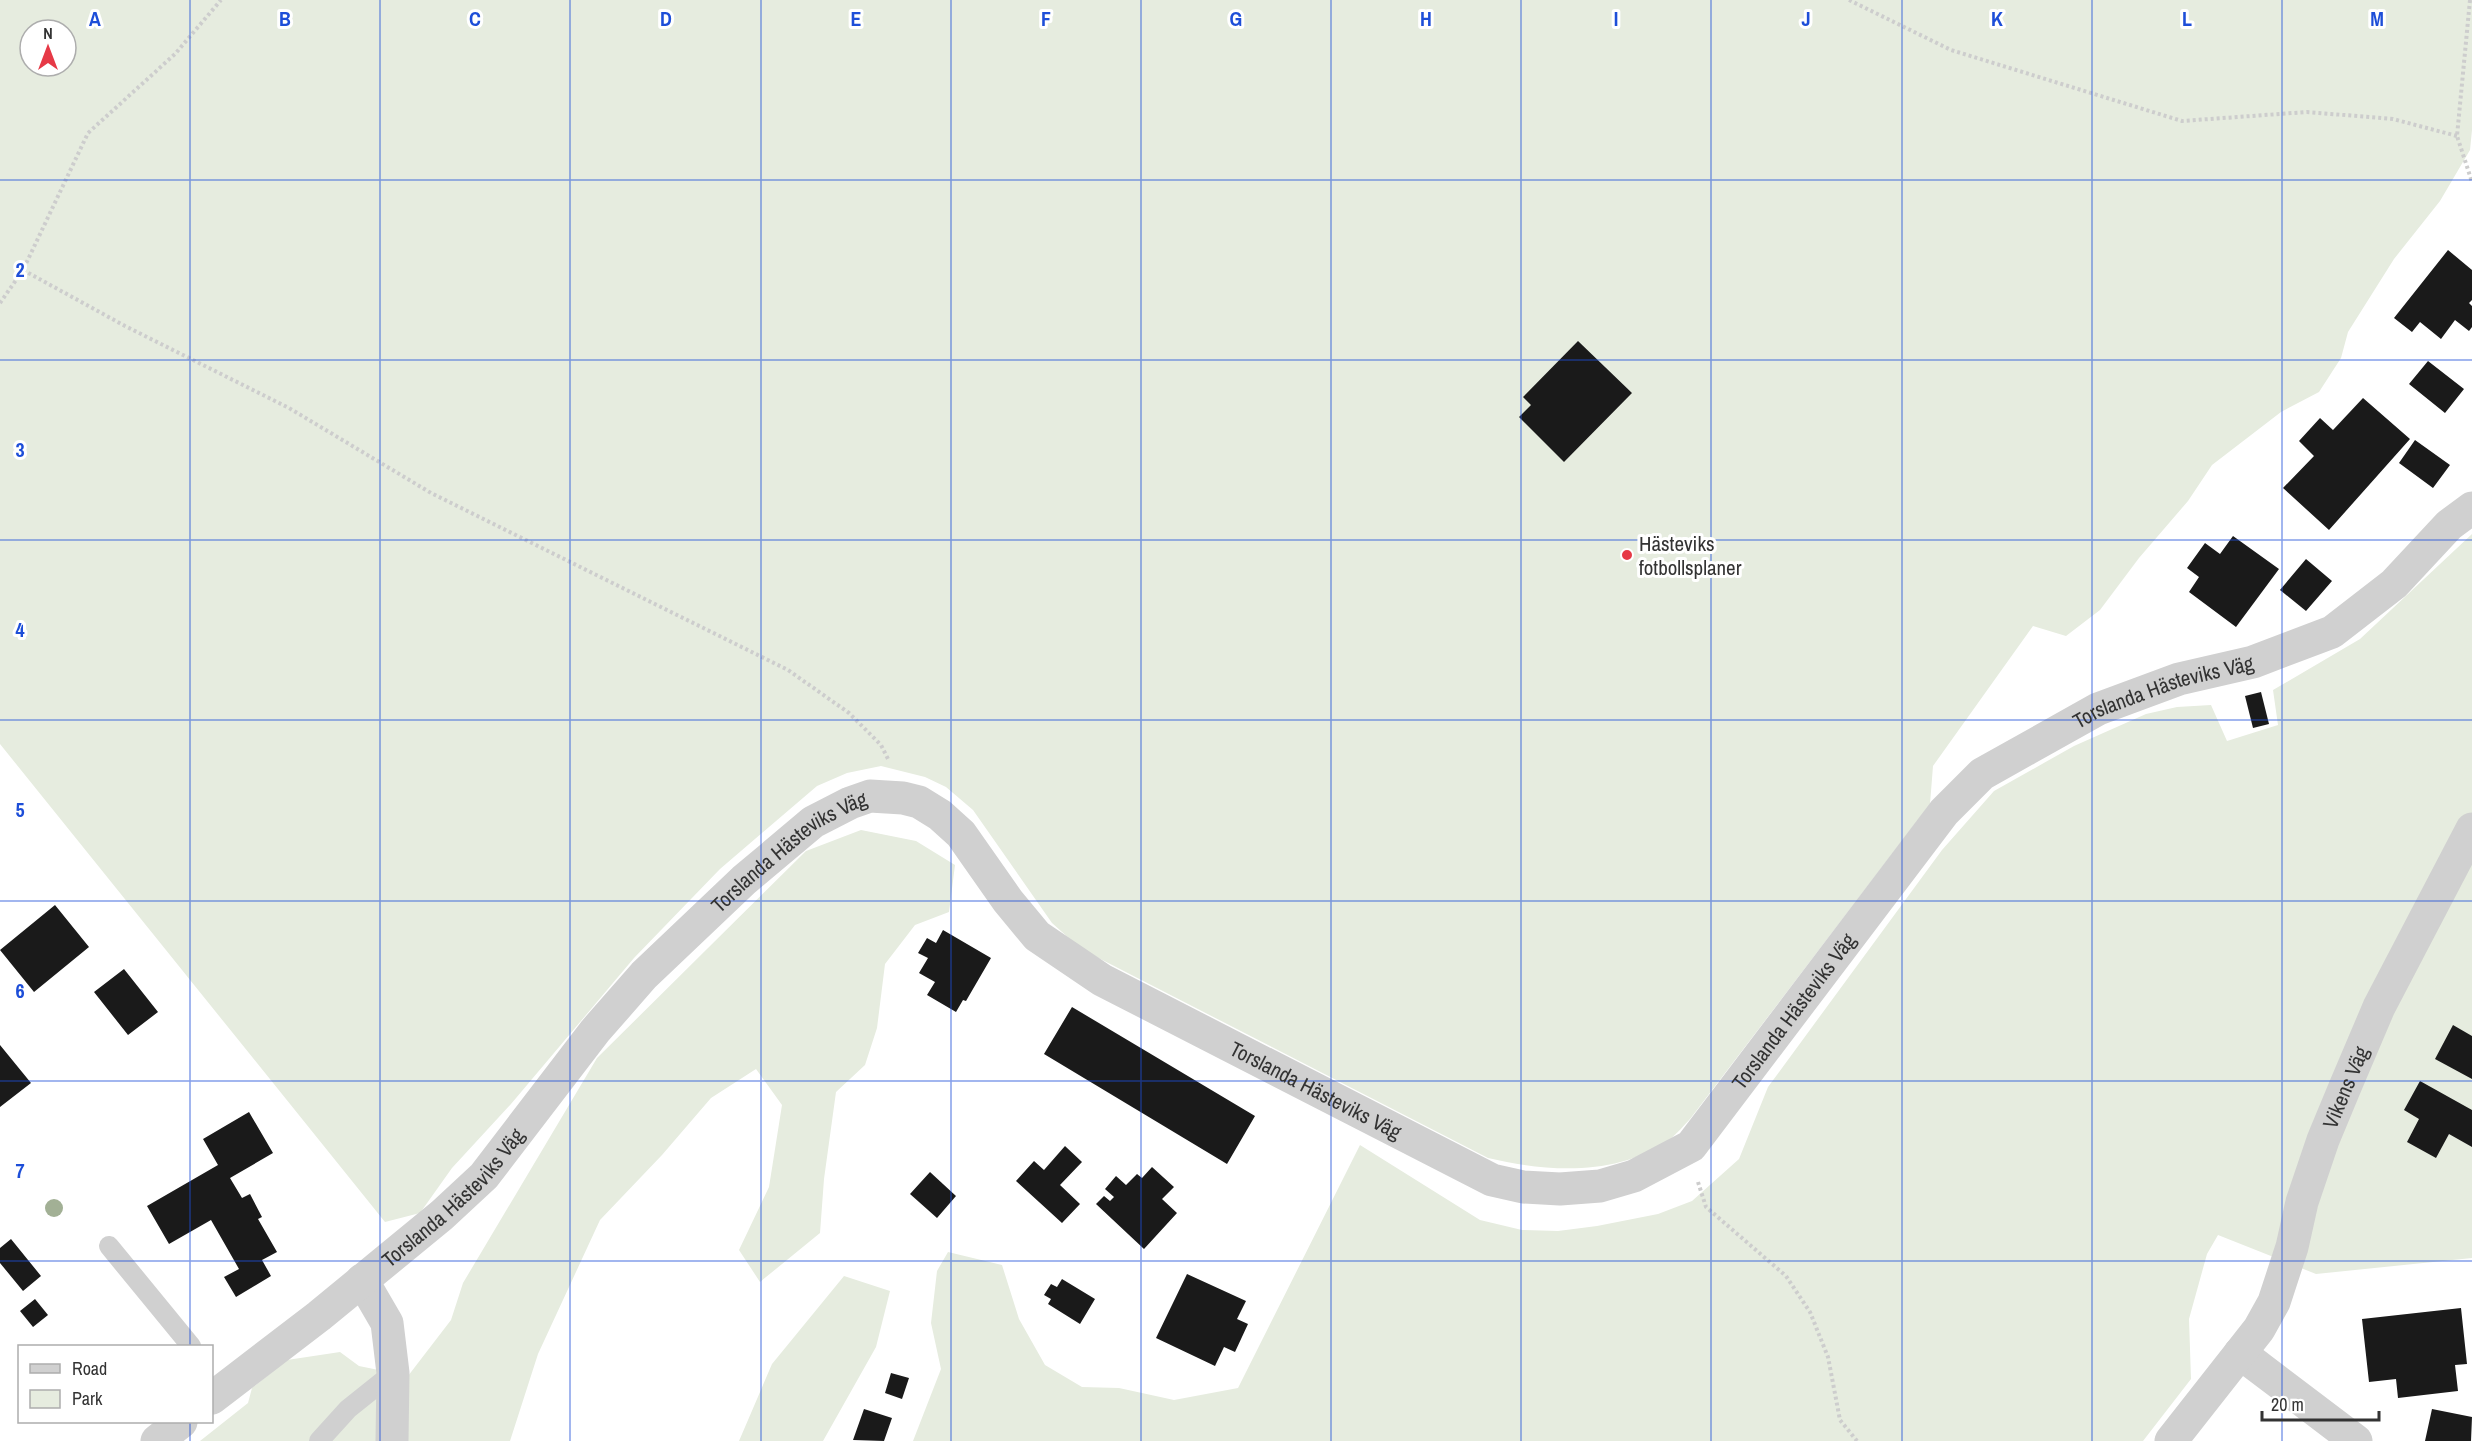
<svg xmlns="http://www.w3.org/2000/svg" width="2472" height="1441" font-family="'Archivo Narrow',sans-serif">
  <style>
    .green { fill: #e6ecdf; fill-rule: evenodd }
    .building { fill: #1a1a1a }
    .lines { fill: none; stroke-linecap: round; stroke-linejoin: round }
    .path { stroke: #cdcdcd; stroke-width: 4; stroke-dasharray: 3 3; stroke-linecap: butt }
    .lane { stroke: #d0d0d0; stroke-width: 20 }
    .street { stroke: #d0d0d0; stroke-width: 33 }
    .tree { fill: #a2b095 }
    .grid { fill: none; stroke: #1d4ed8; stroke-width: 1.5; stroke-opacity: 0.55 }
    .poi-dot { fill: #e63946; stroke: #fff; stroke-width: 2 }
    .labels { text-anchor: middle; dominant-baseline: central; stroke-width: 6; stroke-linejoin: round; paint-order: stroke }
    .poi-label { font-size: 21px; fill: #333; stroke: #fff; text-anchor: start }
    .street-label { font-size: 21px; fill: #333; stroke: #fff }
    .grid-label { font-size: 20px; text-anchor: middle; font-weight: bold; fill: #1d4ed8; stroke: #fff; stroke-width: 6; stroke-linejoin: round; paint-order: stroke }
  </style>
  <rect width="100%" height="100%" fill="#fff"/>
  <!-- green -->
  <path class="green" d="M0,0h2472v130l-2,20 -30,51 -46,58 -46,73 -7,26 -22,34 -38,20 -69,53 -24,36 -49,57 -39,52 -34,26 -33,-10 -100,140 -3,38 -240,315c-6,6 -13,15 -20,20 -53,38 -122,33 -182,19l-407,-209 -29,-26 -79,-113 -27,-23 -21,-10 -44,-11 -34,7 -30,13 -97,83 -86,89 -123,146 -59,64 -32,45 -35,9 -385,-478zM30,30h36v36h-36z
    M2472,534v724l-156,16 -98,-39 -11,19 -18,65 2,60 -48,62h-1230l28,-72 -10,-46 6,-52 11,-19 54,13 17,54 26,46 37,22 37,1 55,12 64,-12 122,-243 120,75 42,10 36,1 39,-5 61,-12 34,-13 47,-42 29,-72 174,-237 52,-59 80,-45 72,-32 31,-7 34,-2 16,36 51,-16 -5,-35 87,-51z
    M861,830l55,11 39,24 -6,47 -34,13 -30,39 -8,64 -12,37 -29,27 -12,87 -4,54 -60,49 -21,-32 30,-63 13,-82 -26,-36 -45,29 -49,57 -62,65 -62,134 -28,87h-310l48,-38 4,-15 35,-28 53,-8 19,14 49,10 43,-56 12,-37 134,-225 209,-207z
    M844,1276l46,15 -14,56 -53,94h-84l33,-77z"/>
  <!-- building -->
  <path class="building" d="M2448,250l24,20v30l-3,3 3,3v21l-3,4 -14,-11 -14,19 -21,-17 -8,10 -18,-14z
    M1578,341l54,52 -68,69 -45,-45 12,-12 -8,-8z
    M2428,361l36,28 -19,24 -36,-29z
    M2363,398l47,41 -81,91 -46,-42 31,-32 -15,-15 21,-23 13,12z
    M2415,440l35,25 -17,23 -34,-25z
    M2233,536l46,33 -43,58 -47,-35 10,-15 -12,-9 18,-25 15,11z
    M2306,559l26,22 -26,30 -26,-21z
    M2261,692l8,32 -16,4 -8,-32z
    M55,905l34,42 -55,45 -34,-42z
    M943,930l48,28 -25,43 -3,-1 -7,12 -29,-17 8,-13 -16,-9 9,-15 -10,-5 9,-15 9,5z
    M124,969l34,43 -30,23 -34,-43z
    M1072,1007l183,109 -28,48 -183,-110z
    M2453,1025l19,11v43l-37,-20z
    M0,1045l31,38 -31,24z
    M2420,1081l52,29v37l-23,-13 -13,24 -29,-16 12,-23 -15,-9z
    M249,1112l24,41 -43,25 12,20 8,-4 12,23 -4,2 19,33 -15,8 9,16 -35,21 -12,-20 15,-8 -28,-49 -42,24 -22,-38 71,-41 -15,-26z
    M1065,1146l17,16 -22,23 20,19 -18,19 -46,-42 18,-20 10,9z
    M1152,1167l22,20 -12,12 15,14 -33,36 -48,-45 8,-8 6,5 4,-4 -9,-8 11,-13 10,9 11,-11 5,4z
    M930,1172l26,24 -19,22 -27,-24z
    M11,1239l30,37 -18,15 -23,-28v-15z
    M1187,1274l59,27 -9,18 11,5 -13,28 -11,-5 -9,19 -59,-28z
    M1062,1279l33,20 -15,25 -32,-20 3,-5 -7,-4 7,-11 6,3z
    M35,1299l13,16 -15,12 -13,-16z
    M2461,1308l6,56 -12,1 3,26 -60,7 -2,-19 -27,3 -7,-63z
    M891,1373l18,5 -7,21 -17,-6z
    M864,1409l28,9 -8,23 -31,-1z
    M2432,1409l40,8 -1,24h-46z"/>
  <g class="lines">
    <!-- path -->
    <path class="path" d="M1849,0l102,50 231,71 125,-9 86,7 64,17
      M2470,0l-13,136 15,46
      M23,270l102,56 164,82 142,85 357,177 61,43 32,32 8,16
      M0,303l23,-33 65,-137 87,-79 46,-54
      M1698,1182l8,25 80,69 24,36 18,45 12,63 17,21"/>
    <!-- lane -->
    <path class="lane" d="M109,1246l82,100
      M319,1441l29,-32 45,-36"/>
    <!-- street -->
    <g class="street">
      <path d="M362,1280l25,43 6,50 -1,68"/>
      <path d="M2240,1353l116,88"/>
      <path id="s1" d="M212,1398l107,-82 123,-101 42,-39 111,-145 49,-56 100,-95 69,-58 37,-19 20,-7 33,2 16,4 21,13 21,19 47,67 29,35 65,44 390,200 31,7 37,2 40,-3 34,-10 57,-30 253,-334 38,-38 116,-65 81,-30 74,-17 79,-30 62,-48 55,-59 23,-17"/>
      <path d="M157,1441l24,-19"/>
      <path id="s2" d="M2171,1441l88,-112 15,-27 18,-55 10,-45 21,-62 22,-53 34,-80 93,-178"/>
    </g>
  </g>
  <!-- trees -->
  <circle class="tree" cx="54" cy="1208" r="9"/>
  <!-- grid -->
  <path class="grid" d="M190,0v1346M380,0v1441M570,0v1441M761,0v1441M951,0v1441M1141,0v1441M1331,0v1441M1521,0v1441M1711,0v1441M1902,0v1441M2092,0v1441M2282,0v1441M0,180h2472M0,360h2472M0,540h2472M0,720h2472M0,901h2472M0,1081h2472M0,1261h2472M190,1422v19"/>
  <!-- markers -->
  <circle class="poi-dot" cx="1627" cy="555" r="6"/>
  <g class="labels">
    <!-- poi labels -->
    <g class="poi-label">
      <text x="1639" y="543">Hästeviks<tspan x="1639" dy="24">fotbollsplaner</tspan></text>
    </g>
    <!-- street labels -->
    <g class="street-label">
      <text stroke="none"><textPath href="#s1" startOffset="2528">Torslanda Hästeviks Väg</textPath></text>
      <text stroke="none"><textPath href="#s1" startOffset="800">Torslanda Hästeviks Väg</textPath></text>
      <text stroke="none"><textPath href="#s1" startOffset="2024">Torslanda Hästeviks Väg</textPath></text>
      <text stroke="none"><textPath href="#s2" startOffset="400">Vikens Väg</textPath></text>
      <text stroke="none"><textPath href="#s1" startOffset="1448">Torslanda Hästeviks Väg</textPath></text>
      <text stroke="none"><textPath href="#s1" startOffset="314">Torslanda Hästeviks Väg</textPath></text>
    </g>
  </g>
  <g class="grid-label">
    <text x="95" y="26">A</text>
    <text x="285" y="26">B</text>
    <text x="475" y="26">C</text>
    <text x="666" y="26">D</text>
    <text x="856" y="26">E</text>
    <text x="1046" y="26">F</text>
    <text x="1236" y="26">G</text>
    <text x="1426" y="26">H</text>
    <text x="1616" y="26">I</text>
    <text x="1806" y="26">J</text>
    <text x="1997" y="26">K</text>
    <text x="2187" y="26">L</text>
    <text x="2377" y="26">M</text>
    <text x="20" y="277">2</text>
    <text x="20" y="457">3</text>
    <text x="20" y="637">4</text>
    <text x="20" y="817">5</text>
    <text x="20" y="998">6</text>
    <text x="20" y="1178">7</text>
  </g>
  <!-- legend -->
  <rect x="18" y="1345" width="195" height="78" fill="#ffffff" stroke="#adadad" stroke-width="1.5"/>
  <rect x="30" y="1364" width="30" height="9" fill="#d0d0d0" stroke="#adadad" stroke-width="1.5"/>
  <text x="72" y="1375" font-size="18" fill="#333333">Road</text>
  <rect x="30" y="1390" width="30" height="18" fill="#e6ecdf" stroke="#adadad" stroke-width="1.5"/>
  <text x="72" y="1405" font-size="18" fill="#333333">Park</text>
  <!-- north arrow -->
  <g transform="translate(48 48)"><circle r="28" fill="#ffffff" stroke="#adadad" stroke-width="1.5"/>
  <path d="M0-4.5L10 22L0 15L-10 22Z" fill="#e63946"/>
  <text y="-9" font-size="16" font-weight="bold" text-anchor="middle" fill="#333333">N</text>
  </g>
  <!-- scale -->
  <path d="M2262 1411v9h117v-9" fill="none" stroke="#333333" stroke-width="3"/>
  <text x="2271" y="1411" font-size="18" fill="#333333" stroke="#ffffff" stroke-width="4.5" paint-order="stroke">20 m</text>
</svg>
